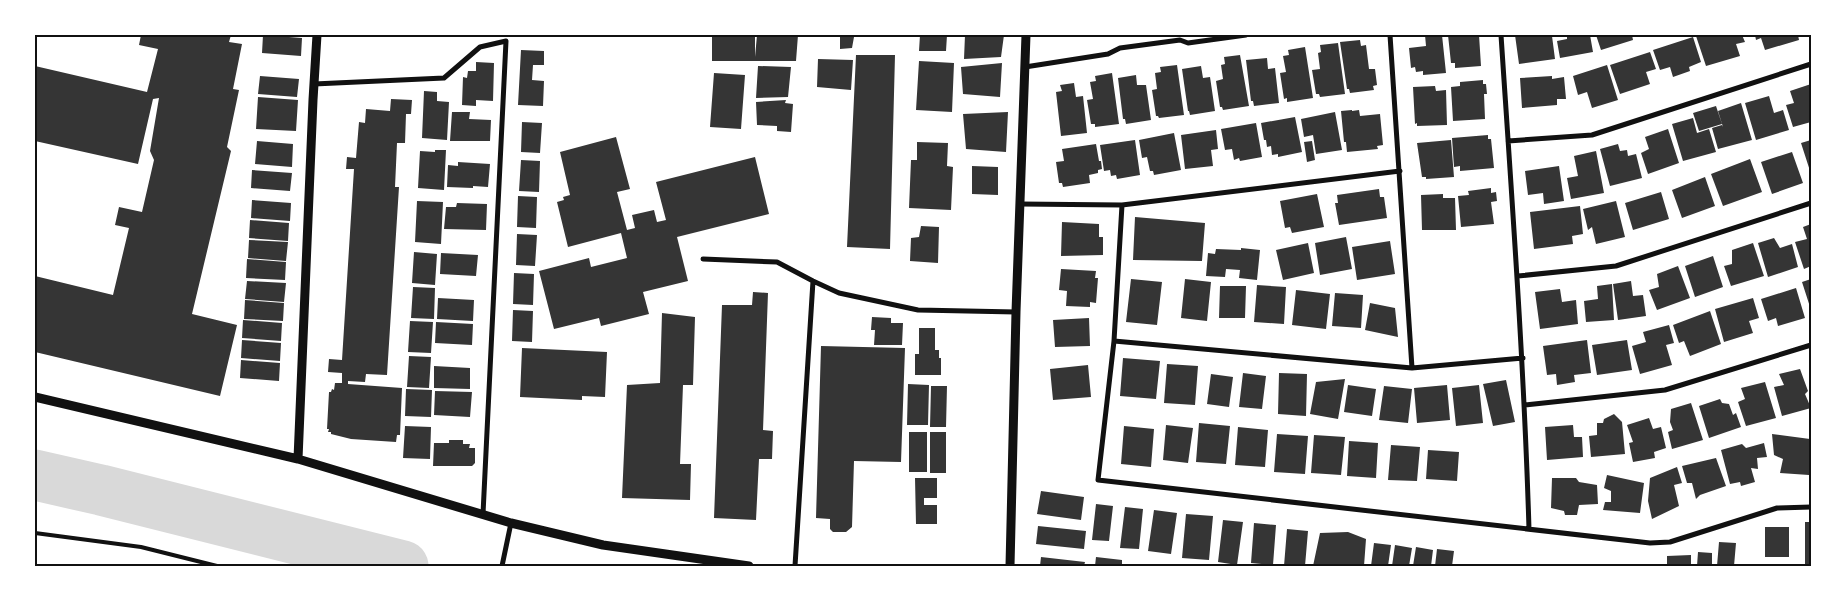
<svg xmlns="http://www.w3.org/2000/svg" width="1846" height="601" font-family="Manrope,sans-serif">
  <style>
    .lines { fill: none; stroke-linecap: round; stroke-linejoin: round }
    .river { stroke: #d9d9d9; stroke-width: 51 }
    .building { fill: #353535 }
    .service { stroke: #111; stroke-width: 4 }
    .minor { stroke: #111; stroke-width: 5 }
    .tertiary { stroke: #111; stroke-width: 9 }
    .neatline { fill: none; stroke: #111; stroke-width: 2 }
  </style>
  <rect width="100%" height="100%" fill="#fff"/>
  <g class="lines">
    <!-- river -->
    <path class="river" d="M35,475l66,15 302,76"/>
  </g>
  <!-- building -->
  <path class="building" d="M141,35h90l-2,7 13,2 -9,45 6,1 -12,57 4,4 -39,163 45,11 -17,71 -185,-44v-76l78,19 16,-67 -14,-3 4,-18 23,5 12,-52 -4,-9 9,-53 -6,1 -15,65 -103,-23v-75l112,26 11,-43 -19,-4z
    M263,35l39,3 -1,18 -39,-3z
    M712,35h43v22l2,-22h41l-2,26h-84z
    M840,35h19v1l-5,1 -2,11 -12,1z
    M920,35h27l-1,16h-27z
    M965,35h39l-3,22 -37,2z
    M1425,35h17l4,38 -23,2v-4l-7,1 -1,-5 -4,1 -2,-20 17,-2z
    M1448,35h31l2,31 -26,2v-5h-4z
    M1515,35l37,1 3,23 -36,5z
    M1567,35h23l3,17 -33,6 -3,-17 10,-2z
    M1596,35h36l1,5 -32,10z
    M1700,35h42l3,7 -9,2 4,12 -34,10 -10,-30z
    M1755,35h43l1,5 -34,10 -4,-12 -5,2z
    M1693,37l8,25 -12,5 1,4 -17,6 -3,-10 -10,3 -7,-20z
    M1360,40l1,6 5,-1 3,24h6l2,16 -4,1 1,4 -24,3 -1,-4h-2l-7,-47z
    M1338,43l7,51 -25,3 -1,-3h-3l-4,-24 8,-1 -2,-16 3,-1 -1,-7z
    M1305,47l8,51 -26,4v-4l-3,1 -4,-26 6,-1 -3,-16 6,-1 -1,-5z
    M521,50l23,1v14h-11l-1,15 12,1 -1,25 -25,-1z
    M1650,52l6,17 -10,3 4,12 -30,10 -10,-29z
    M856,55h39l-5,194 -43,-2z
    M1240,55l9,51 -26,4 -1,-3h-2l-4,-26 7,-2 -2,-14 4,-1 -1,-7z
    M1267,58l1,11 7,-1 4,35 -25,3 -1,-5h-2l-5,-41z
    M818,59l35,1 -2,30 -34,-3z
    M919,61l35,2 -2,49 -36,-2z
    M476,62l18,1 -1,38 -17,-1v6l-14,-1 1,-28 4,1 1,-7h8z
    M1002,63l-2,34 -37,-3 -2,-27z
    M1177,65l7,50 -25,3 -1,-2h-2l-4,-26 5,-1 -2,-16 6,-1 -1,-5z
    M1607,65l11,35 -26,8 -5,-16 -9,3 -5,-19z
    M758,66l33,1 -3,30 -32,1z
    M1201,66l2,12 7,-1 5,34 -25,4 -1,-4h-1l-6,-42z
    M714,73l31,2 -4,54 -31,-2z
    M1112,73l7,51 -24,3v-3h-4l-4,-24 6,-1 -3,-17 6,-1 -1,-5z
    M1136,75l1,10h9l5,35 -25,4 -1,-5h-2l-5,-41z
    M260,76l39,3 -2,18 -39,-3z
    M1552,76v3l12,-2 2,22h-9v6l-35,3 -2,-30z
    M1483,80v4h3l1,10h-3l1,25 -32,2 -2,-34 9,-1v-4z
    M1074,83l2,14 7,-1 4,37 -26,3 -5,-44 6,-1 -2,-6z
    M1811,84v38l-18,5 -7,-22 8,-2 -4,-12z
    M1435,86l1,5 10,-1 1,35 -30,1v-3l-2,1 -2,-37z
    M424,91l13,1v9l12,1 -2,38 -25,-2z
    M1769,96l5,17 9,-3 6,20 -33,10 -11,-37z
    M258,97l40,3 -2,31 -40,-2z
    M391,99l21,1 -1,14h-5l-1,29h-8l-2,44h4l-12,188 -21,-1 -1,8 -17,-1v3l54,4 -2,47h-3l-1,7 -45,-3 -20,-5v-2h-3l1,-3h-2l2,-37h2l1,-3 2,1 1,-7h7v-10l-14,-1 1,-13 13,1 12,-191h-8l1,-12 9,1 3,-36 6,1 1,-14 24,2z
    M786,100l-1,3 8,1 -2,28 -14,-1v-5l-20,-1 -1,-23z
    M1741,103l11,37 -34,9 -6,-21 10,-3 1,2 -5,-16z
    M1716,106l6,18 -23,7 -6,-18z
    M1352,110v1l7,-1 1,6 20,-2 3,31 -6,1 1,3 -31,3 -1,-10h-2l-3,-31z
    M452,112h18l-1,7 22,1 -1,21h-40z
    M1008,112l-2,40 -40,-3 -3,-35z
    M1335,112l7,38 -26,4 -3,-19 -9,2 -3,-18z
    M1295,117l7,35 -24,5v-3l-6,1 -1,-9 -4,1 -1,-7h-2l-3,-17z
    M1693,118l4,15 12,-4 7,23 -33,9 -11,-37z
    M522,122l20,1 -2,30 -19,-1z
    M1256,123l6,34 -22,4 -1,-3 -5,2 -2,-11 -7,1 -4,-21z
    M1668,129l11,34 -31,11 -7,-21 8,-4 -4,-12z
    M1216,130l2,19 -7,1 2,16 -28,3 -4,-34z
    M1174,133l7,37 -27,5 -1,-4h-3l-3,-14 -5,1 -3,-18z
    M1488,135v4h3l3,29 -34,3v-5l-6,1 -2,-29z
    M616,137l14,52 -13,3 10,38 8,-2 -3,-13 22,-5 3,12 9,-2 -10,-38 99,-25 14,57 -92,23 11,44 -45,11 6,22 -48,12 -2,-8 -45,11 -15,-58 50,-13 2,9 36,-9 -6,-25 -53,14 -11,-45 7,-2 -1,-3 7,-2 -10,-43z
    M1135,140l5,35 -23,4 -1,-4 -5,1 -1,-6 -6,1 -4,-26z
    M1451,140l3,37 -28,2v-2h-4l-5,-34z
    M1811,140v34l-10,-31z
    M257,141l36,3 -1,23 -37,-3z
    M1312,141l3,19 -8,2 -3,-20z
    M917,142l31,1 -1,23 6,1 -2,43 -42,-2 2,-48h6z
    M1096,144l3,17h2l1,8 -4,1v3l-9,2 1,8 -27,4 -1,-4h-3l-3,-21 8,-1 -2,-12z
    M1618,144l2,7 7,-1 1,6 8,-2 6,24 -32,8 -10,-37z
    M435,150h11l-2,40 -26,-2 2,-37 15,1z
    M1596,151l8,42 -33,6 -4,-21 11,-2 -4,-20z
    M1792,152l11,31 -31,11 -11,-32z
    M1750,159l12,33 -39,14 -12,-32z
    M521,160l19,1 -1,31 -20,-1z
    M458,162l32,2 -2,23 -15,-1v2l-26,-1 1,-22 10,1z
    M972,166l26,1v28l-26,-1z
    M1559,166l5,35 -20,3 -1,-11 -15,2 -3,-24z
    M252,170l40,3 -2,18 -39,-3z
    M1705,177l10,29 -33,12 -10,-28z
    M1491,188v5l5,-1 1,9 -6,1 3,22 -33,3 -3,-31 11,-1 -1,-4z
    M1379,189l1,8h4l3,21 -48,7 -4,-22h3l-1,-8z
    M1661,192l8,27 -36,11 -8,-27z
    M1317,194l7,33 -32,6 -2,-6 -5,1 -5,-27z
    M1443,194v4h12l1,32h-34l-1,-35z
    M518,196l19,1 -1,31 -19,-1z
    M252,200l39,3 -1,18 -39,-3z
    M417,201l26,1 -2,42 -26,-2z
    M1616,201l9,36 -29,7 -4,-17 -4,3 -5,-21z
    M457,203l30,1 -1,26 -42,-1 2,-22h10z
    M1580,206l3,28 -11,2 1,8 -39,5 -4,-37z
    M1135,217l70,6 -3,38 -69,-1z
    M250,220l39,3 -1,18 -39,-3z
    M1062,222l37,2v13h4v18l-42,1z
    M1811,224v42l-7,3 -9,-27 12,-3 -4,-12z
    M921,226l18,1 -1,36 -28,-2 1,-23 8,-1z
    M517,234l20,1 -2,31 -19,-1z
    M1346,237l6,32 -32,6 -5,-32z
    M1774,238l6,10 12,-4 6,23 -30,10 -10,-34z
    M249,240l39,2 -2,19 -38,-3z
    M1390,241l5,33 -38,6 -5,-33z
    M1308,243l6,30 -31,7 -7,-30z
    M1753,243l11,33 -33,10 -7,-20 8,-2v-14z
    M1241,248l19,2 -3,30 -18,-2 1,-8 -14,-1 -1,8 -19,-1 2,-23 7,1 1,-5 25,1z
    M414,252l23,2 -2,31 -23,-2z
    M441,253l37,2 -2,21 -36,-2z
    M1713,256l10,31 -28,10 -10,-31z
    M247,259l39,3 -1,18 -39,-2z
    M1678,266l12,32 -33,12 -8,-20 10,-3 -2,-13z
    M1061,269l35,2 -1,7h3l-2,25 -6,-1v5l-24,-1 1,-15 -8,-1z
    M514,273l20,1 -1,31 -20,-1z
    M1131,279l31,3 -5,43 -31,-3z
    M1185,279l26,3 -4,39 -26,-3z
    M1811,279v31l-9,-28z
    M247,281l39,2 -2,19 -39,-3z
    M1631,281l2,15 10,-1 3,21 -28,4 -5,-36z
    M1612,284l2,36 -28,2 -2,-21 14,-2 -1,-13z
    M1257,285l29,2 -2,37 -30,-2z
    M1220,286h26l-1,32h-26z
    M413,287l22,1 -1,31 -23,-1z
    M1796,288l9,30 -27,8 -2,-8 -8,3 -7,-22z
    M1560,289l2,13 14,-2 2,24 -38,5 -5,-37z
    M1296,290l34,4 -4,35 -34,-4z
    M753,292l15,1 -5,137 10,1 -1,28h-13l-3,61 -42,-2 8,-213h30z
    M1335,293l28,2 -2,33 -29,-2z
    M438,298l36,2 -1,21 -36,-2z
    M1753,298l6,20 -10,3 4,12 -29,9 -9,-33z
    M245,300l39,3 -1,18 -39,-2z
    M1370,303l25,5 3,29 -33,-7z
    M513,310l20,1 -1,31 -20,-1z
    M1710,311l11,33 -31,12 -6,-15 -5,2 -6,-18z
    M662,313l33,4 -2,68h-10l-3,79h11l-1,36 -68,-2 5,-113 33,-2z
    M872,317l19,1v5h12l-1,22h-28l1,-15h-4z
    M1089,318l1,28 -35,1 -2,-27z
    M243,320l39,3 -1,18 -39,-3z
    M410,321l23,1 -2,31 -23,-1z
    M436,322l37,2 -1,21 -37,-2z
    M1669,325l5,18 -8,2 6,20 -32,9 -8,-28 14,-4 -3,-10z
    M919,328h16v22h4v8h2v17h-26v-21h4z
    M242,340l39,3 -1,18 -39,-3z
    M1587,340l4,33 -17,2 1,7 -18,3 -1,-11 -9,1 -4,-29z
    M1627,340l5,30 -35,5 -5,-30z
    M821,346l84,2 -4,114 -47,-1 -2,66 -6,5h-13l-3,-3v-10l-14,-1z
    M522,348l85,4 -2,45 -23,-1v4l-62,-3z
    M409,356l22,1 -2,31 -22,-1z
    M1123,358l37,3 -4,38 -36,-3z
    M241,360l39,3 -1,18 -39,-3z
    M1167,364l31,2 -3,39 -31,-2z
    M1088,365l3,32 -38,3 -3,-31z
    M434,366l36,2v21l-36,-1z
    M1800,369l8,22 -3,3 6,14 -29,8 -8,-29 10,-2 -5,-11z
    M1243,373l23,3 -4,33 -23,-2z
    M1279,373l28,1 -1,42 -28,-2z
    M1211,374l22,3 -4,30 -22,-3z
    M1345,379l-7,40 -28,-5 6,-32z
    M1506,380l9,42 -22,4 -10,-42z
    M1765,382l11,36 -30,8 -8,-24 7,-3 -4,-11z
    M908,384l21,1 -1,40h-21z
    M1348,385l28,4 -4,27 -28,-4z
    M1447,385l3,35 -33,3 -3,-35z
    M1479,385l4,38 -27,3 -4,-38z
    M931,386h16l-1,41h-16z
    M1384,386l28,3 -4,34 -29,-3z
    M406,389l26,1 -1,27 -26,-1z
    M435,391l37,1 -2,25 -36,-2z
    M1720,399l2,4 7,1 4,11 3,-2 5,14 -32,11 -10,-32z
    M1691,403l12,37 -31,9 -4,-17 5,-2 -3,-8 1,-13z
    M1614,414l8,8 3,32 -34,3 -2,-21 8,-1v-12h6l1,-4z
    M1649,418l4,11 8,-2 5,21 -12,4 1,6 -22,4 -4,-19 4,-1 -6,-17z
    M1199,423l31,3 -4,38 -30,-2z
    M1166,425l27,3 -5,35 -25,-3z
    M1573,425l1,12h8l1,20 -36,3 -2,-33z
    M405,426l26,1 -1,32 -27,-1z
    M1124,426l30,3 -3,38 -30,-3z
    M1238,427l30,3 -3,37 -30,-2z
    M909,432h18v40h-18z
    M930,432h16v41h-16z
    M1277,434l31,2 -3,38 -31,-2z
    M1772,434l38,5 -1,36 -29,-2 3,-14 -9,-4z
    M1314,435l31,2 -4,38 -30,-2z
    M449,440h14v4h7l-1,4h6v15l-3,3h-39l1,-23h15z
    M1349,441l29,2 -2,35 -29,-2z
    M1764,443l3,14 -10,1 1,11 -7,-1 4,14 -14,4 -1,-4 -10,2 -9,-34 21,-6 4,4z
    M1391,445l29,2 -3,34 -29,-1z
    M1428,450l31,2 -2,29 -31,-2z
    M1716,458l10,28 -26,9 -4,4 -4,-16h-5l-5,-17z
    M1677,467l5,16 -8,2 5,21 -27,13 -4,-18 2,-23z
    M1607,475l37,8 -4,30 -37,-3 2,-8h6v-11l-7,-3z
    M915,478h22v20h-13v7h13v19h-21z
    M1552,478h24l3,4 18,3 1,19 -19,1 -2,10h-12l-1,-4 -13,-3z
    M1041,491l43,6 -3,23 -44,-6z
    M1096,504l17,2 -4,35 -17,-1z
    M1125,507l18,2 -4,40 -19,-1z
    M1154,510l23,3 -6,41 -23,-3z
    M1186,514l27,2 -4,44 -27,-2z
    M1223,520l20,2 -6,43 -19,-3z
    M1805,522h6v43l-6,-1z
    M1254,523l22,2 -3,40 -22,-2z
    M1038,526l48,5 -2,18 -48,-5z
    M1765,527h24v30h-24z
    M1287,529l21,2 -3,35h-21z
    M1348,532l18,7 -2,27h-51l7,-33z
    M1719,542l17,1 -2,23h-17z
    M1374,543l17,2 -3,21h-17z
    M1395,545l17,3 -3,18h-17z
    M1416,547l17,3 -2,16h-18z
    M1437,549l17,2 -2,15h-17z
    M1698,552l14,1v13h-15z
    M1691,555v11h-24v-10z
    M1041,557l44,5 -1,4h-44z
    M1096,557l26,3v6h-27z"/>
  <g class="lines">
    <!-- service -->
    <path class="service" d="M35,533l106,14 76,19"/>
    <!-- minor -->
    <path class="minor" d="M1390,35l22,333
      M1501,35c11,165 23,329 28,494
      M1025,67l83,-13 12,-6 60,-8 8,3 58,-8
      M314,84l130,-6 36,-31 26,-6 -23,473
      M1508,141l84,-6 219,-71
      M1020,204l102,1 278,-34
      M1122,205l-8,136 298,27 111,-10
      M703,259l74,3 36,19 26,12 79,17 98,2
      M1518,276l98,-10 195,-63
      M1114,341l-16,139 552,63 20,-1 107,-34 34,-1
      M1525,405l140,-15 146,-45
      M502,566l9,-43
      M795,566l18,-285"/>
    <!-- tertiary -->
    <path class="tertiary" d="M35,397l263,62 213,64 92,22 146,21
      M298,459l15,-359 4,-65
      M1010,566l6,-254 10,-277"/>
  </g>
  <!-- border -->
  <rect width="1846" height="601" fill="none" stroke="#ffffff" stroke-width="72"/>
  <rect x="36" y="36" width="1774" height="529" class="neatline"/>
</svg>
